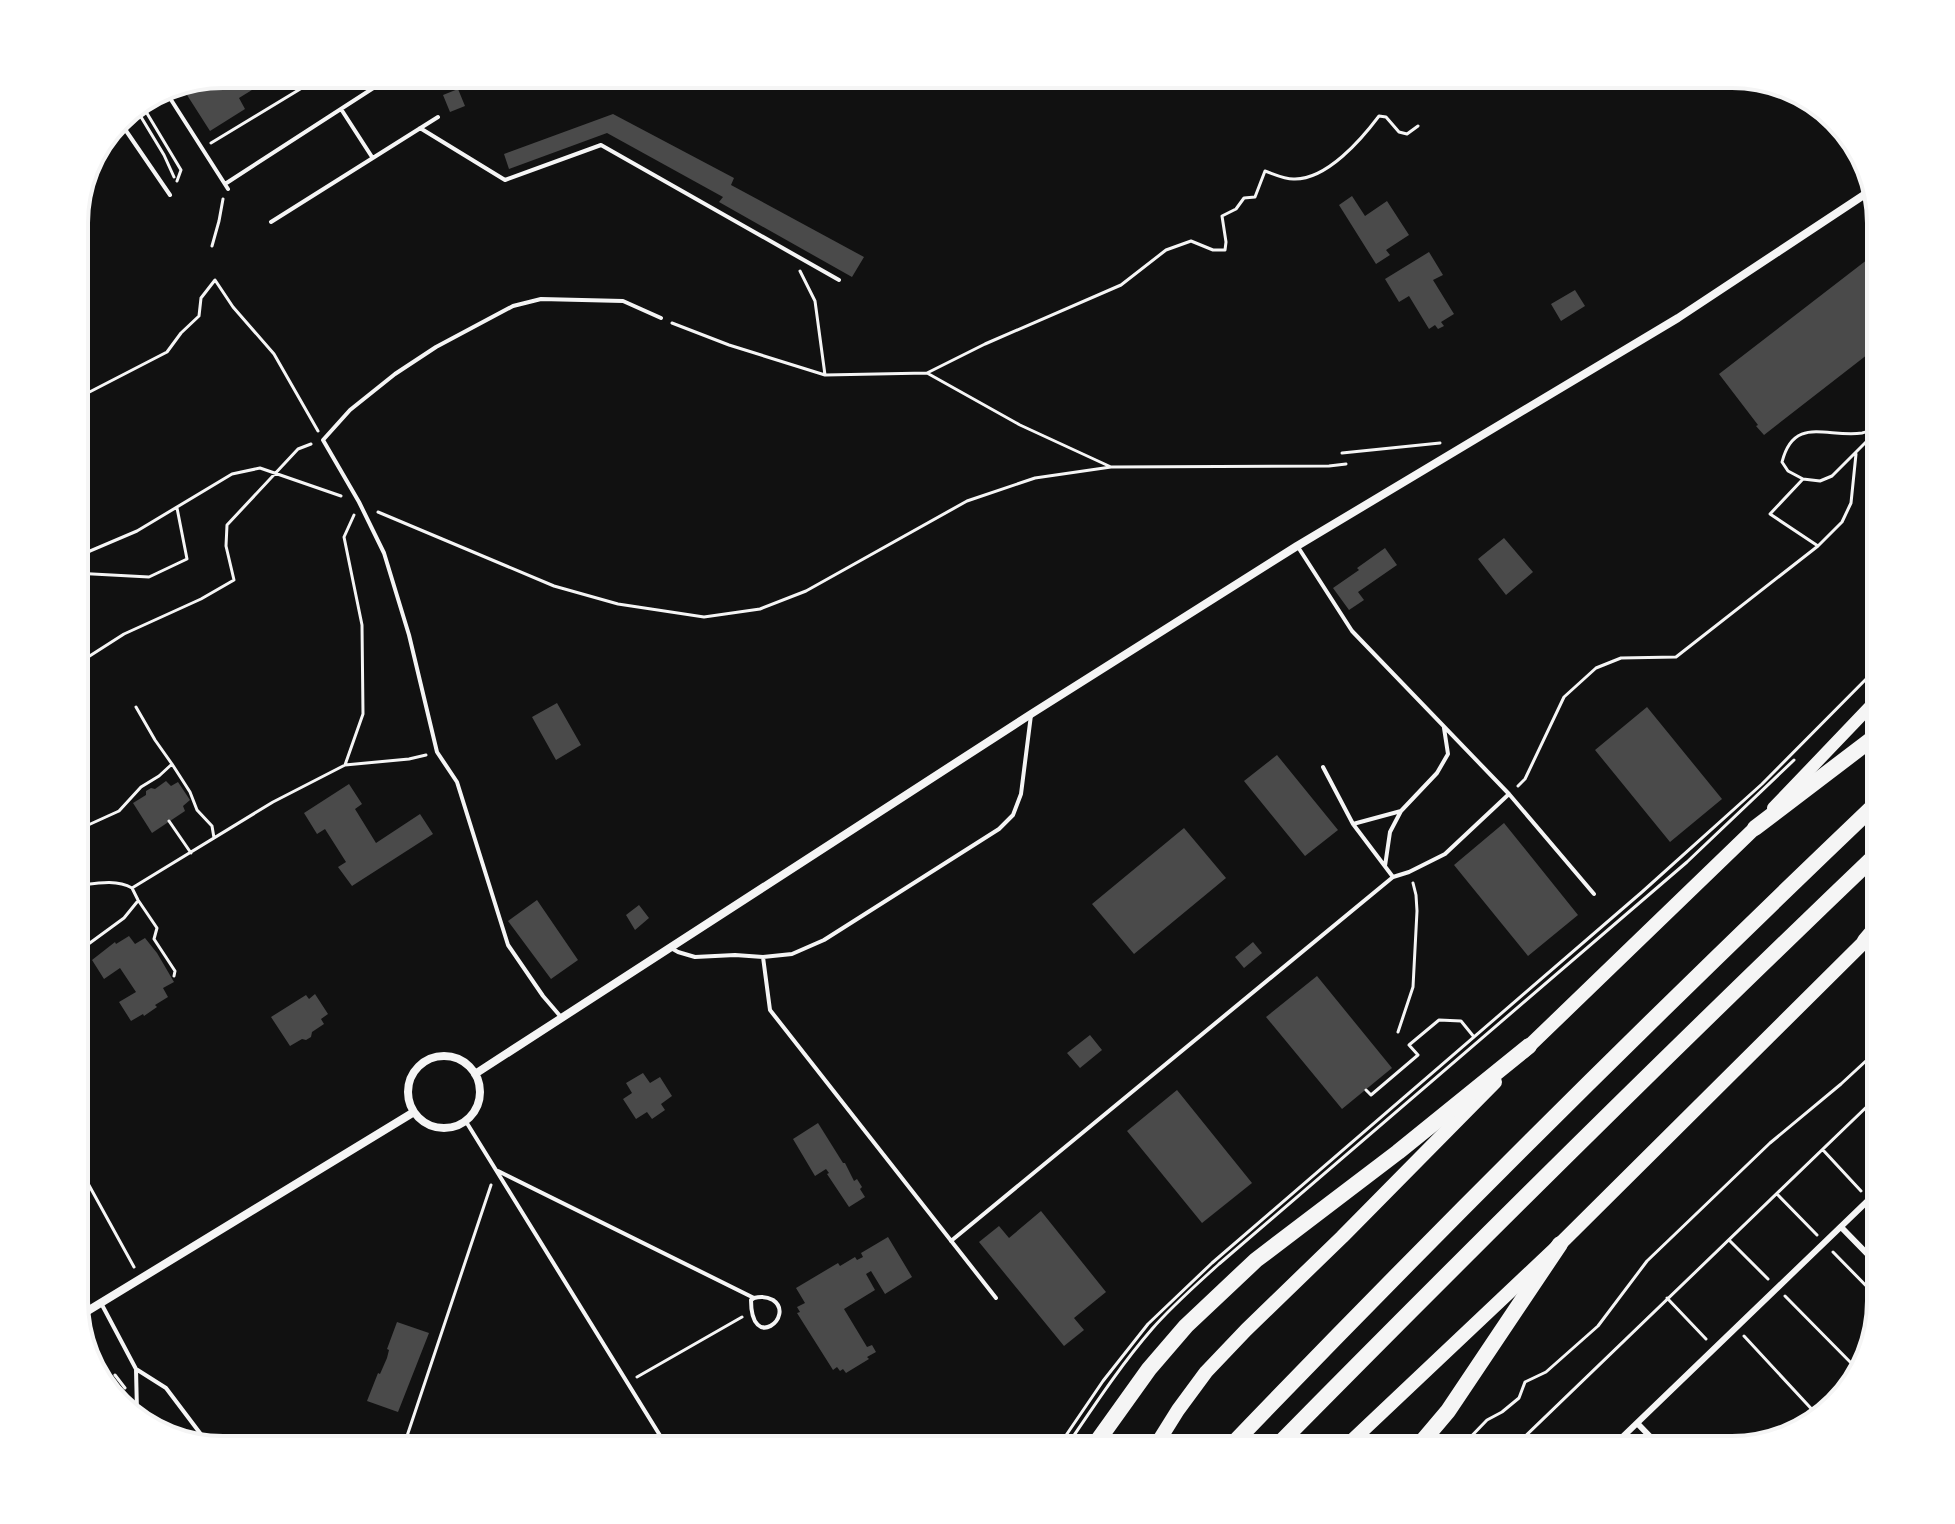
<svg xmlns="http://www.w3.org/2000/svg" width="1955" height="1524" font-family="'Source Sans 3',sans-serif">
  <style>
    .building { fill: #4a4a4a }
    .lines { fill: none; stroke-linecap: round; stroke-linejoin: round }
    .path { stroke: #f5f5f5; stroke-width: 3 }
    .service { stroke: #f5f5f5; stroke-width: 4 }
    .pedestrian { stroke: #f5f5f5; stroke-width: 6 }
    .minor { stroke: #f5f5f5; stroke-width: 8 }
    .secondary { stroke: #f5f5f5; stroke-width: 12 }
    .primary { stroke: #f5f5f5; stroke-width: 14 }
    .motorway { stroke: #f5f5f5; stroke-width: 16 }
    .rim { fill: none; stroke: #f5f5f5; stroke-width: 4 }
  </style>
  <rect width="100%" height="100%" fill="#111"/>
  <!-- building -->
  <path class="building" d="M223,74h55l-39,24 6,11 -35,22 -23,-36 10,-6 -3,-4z
    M458,89l7,17 -15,6 -7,-17z
    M613,114l121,64 -3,7 133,72 -12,20 -133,-75 4,-5 -116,-64 -98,36 -5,-15z
    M1352,196l13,20 22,-15 22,34 -23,15 4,5 -14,9 -37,-59z
    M1881,249v95l-117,91 -8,-9 2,-1 -39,-51z
    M1429,252l14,23 -10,5 21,34 -13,8 3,4 -6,3 -3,-4 -6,4 -20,-33 -10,6 -14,-23z
    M74,287l7,16 -7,3z
    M1575,290l10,16 -24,15 -10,-17z
    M1504,538l29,34 -27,23 -28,-36z
    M1385,548l12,17 -39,27 6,8 -15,10 -16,-22 26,-18 -2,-2z
    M557,703l24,42 -25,15 -24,-43z
    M1647,707l75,92 -52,43 -75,-92z
    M1277,755l61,75 -33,26 -61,-75z
    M166,781l5,5 7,-4 12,18 -7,6 2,5 -33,22 -19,-30 13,-8v-4l5,-3 4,1z
    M349,784l13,20 -7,5 21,34 44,-29 13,20 -81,52 -14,-19 8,-5 -21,-33 -8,5 -13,-21z
    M1504,823l74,92 -50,41 -74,-91z
    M1184,828l42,50 -92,76 -42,-50z
    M537,900l41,60 -27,19 -43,-58z
    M639,905l10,13 -14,12 -9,-15z
    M129,936l6,8 10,-6 12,15 17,29 -11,6 5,9 -13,8 2,2 -13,9 -1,-2 -12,7 -12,-19 17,-10 -16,-24 -16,11 -12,-19 23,-18 1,2z
    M1253,942l9,11 -18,15 -9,-11z
    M1317,976l75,92 -50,41 -76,-92z
    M315,994l13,20 -7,5 3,5 -12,8 -1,5 -5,3 -4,-1 -12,7 -19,-29 35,-22 3,4z
    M1090,1035l12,15 -22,18 -13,-15z
    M643,1073l7,10 10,-6 12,19 -11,8 4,6 -13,9 -5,-7 -11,7 -13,-20 9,-6 -6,-10z
    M1177,1090l75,93 -50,40 -75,-92z
    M818,1123l25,40h2l9,18 3,-2 5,8 -2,2 5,8 -16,10 -22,-33 2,-1 -3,-4 -11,7 -22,-37z
    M1041,1211l65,81 -32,26 10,12 -20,16 -85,-104 20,-16 10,12z
    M888,1237l24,40 -27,17 -14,-23 -5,3 9,16 -31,19 23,38 5,-2 4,7 -9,5 2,2 -23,14 -3,-4 -3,2 -3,-4 -4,3 -36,-57 3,-1 -3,-5 8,-4 -9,-15 42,-25 2,3 15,-9 2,3 6,-3 -2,-4z
    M397,1322l32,11 -31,79 -31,-11 11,-28 2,1 7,-16 2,-8 -2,-1z"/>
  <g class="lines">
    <!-- path -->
    <path class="path" d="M142,105l39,65 -4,11
      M135,107l29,48 10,22
      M211,143l114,-69
      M212,246l7,-25 4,-22
      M800,271l15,30 10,74
      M672,323l57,22 96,30 102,-2 58,-29 136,-59 45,-35 25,-9 22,9h12l1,-8 -4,-26 14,-7 8,-11 11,-1 10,-26c9,3 21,9 30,8 32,0 66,-39 84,-63l7,1 13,15 8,2 11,-8
      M927,373l93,52 91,42
      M74,400l93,-48 14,-19 18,-17 2,-18 14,-18 18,27 41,47 44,77
      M1880,427c-6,2 -12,5 -18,6 -35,5 -68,-18 -80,29l6,9 15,8 17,2 12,-5 49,-49
      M1342,453l98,-10
      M378,512l176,74 64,18 86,13 56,-8 46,-18 161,-90 68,-23 76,-11 218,-1 17,-2
      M1818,546l24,-24 9,-19 5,-49
      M74,563l16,-12 47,-20 95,-57 28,-6 81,28
      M74,573l75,4 38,-18 -10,-51
      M74,666l50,-32 77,-35 33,-19 -8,-34 1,-21 71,-76 13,-5
      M136,707l19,33 17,24
      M345,765l18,-51 -1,-89 -18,-88 10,-22
      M1518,786l7,-7 39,-82 32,-29 25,-10 55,-1 142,-111 -48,-32 33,-35
      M169,821l22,32
      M74,839l12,-13 33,-15 22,-24 18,-11 13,-12 18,28 7,18 15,16 2,12
      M74,886c19,-2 41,-8 58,2
      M74,957l9,-9 41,-30 13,-16
      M174,976l1,-5 -21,-32 3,-11 -19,-28 -6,-12 141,-86 72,-37 64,-6 17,-4
      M1398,1032l15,-45 4,-76 -1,-16 -3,-12
      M1366,1090l5,5 47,-40 -9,-10 30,-25 22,1 13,16
      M1874,1101l7,7
      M1823,1150l38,41
      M74,1158l60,109
      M1778,1195l39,40
      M1729,1240l39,39
      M1833,1252l48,49
      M1785,1296l73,74
      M1667,1298l39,41
      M1744,1336l75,81
      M115,1375l10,13
      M637,1377l105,-60
      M403,1448l88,-263
      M1056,1450l47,-69 45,-57 64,-61 430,-371 120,-108 119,-120
      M1064,1450c28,-41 55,-83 88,-121 20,-23 44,-44 67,-65l468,-402 107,-102
      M1458,1450l29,-30 15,-8 17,-14 6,-16 21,-10 52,-46 49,-65 123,-118 71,-59 40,-37
      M1511,1450l370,-357"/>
    <!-- service -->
    <path class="service" d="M168,95l60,94
      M341,109l31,48
      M118,119l52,76
      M420,128l85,52 96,-35 238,135
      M225,184l170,-110
      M271,222l167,-105
      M1298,547l54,84 157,163 85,100
      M1323,767l30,57 40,53
      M1353,824l48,-13
      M1385,866l5,-34 11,-21 36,-38 11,-19 -4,-26
      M671,948l7,4 17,5 40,-2 28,2 29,-3 32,-14 175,-111 14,-14 8,-21 10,-79
      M763,957l7,53 226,288
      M561,1017l-18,-21 -35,-51 -51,-163 -20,-30 -28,-117 -25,-82 -25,-51 -36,-62 27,-30 45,-36 41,-27 77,-41 28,-7 82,2 38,17
      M465,1120l204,330
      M498,1171l256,127c7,-2 12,-2 19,2 23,16 -22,53 -22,0l3,-2
      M951,1241l442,-364 16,-5 36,-18 64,-60
      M101,1303l35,66 30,19 43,57
      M136,1369l1,43 8,12"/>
    <!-- pedestrian -->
    <path class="pedestrian" d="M1841,1227l40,41
      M1637,1423l26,27
      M1609,1450l272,-262"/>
    <!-- minor -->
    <path class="minor" d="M408 1092a36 36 0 1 1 72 0a36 36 0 1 1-72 0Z
      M475,1074l556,-360 266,-168 381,-228 195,-129
      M76,1318l338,-206"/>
    <!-- secondary -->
    <path class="secondary" d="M1773,808l108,-113"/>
    <!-- primary -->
    <path class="primary" d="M1523,1052l232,-224
      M1153,1450l25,-40 28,-38 40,-42 96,-93 153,-155
      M1342,1450l218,-206 305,-303"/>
    <!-- motorway -->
    <path class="motorway" d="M1755,828l126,-96
      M1865,941l16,-19
      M1091,1450l58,-81 37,-43 70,-66 142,-108 131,-106
      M1227,1450c213,-222 432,-439 654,-651
      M1273,1450c200,-203 402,-403 608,-600
      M1415,1450l33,-39 112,-167"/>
  </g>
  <!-- crop -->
  <path d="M0 0H1955V1524H0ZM223 88H1732A135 135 0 0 1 1867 223V1301A135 135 0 0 1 1732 1436H223A135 135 0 0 1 88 1301V223A135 135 0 0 1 223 88Z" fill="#fff" fill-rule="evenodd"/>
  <path class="rim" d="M223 88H1732A135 135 0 0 1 1867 223V1301A135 135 0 0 1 1732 1436H223A135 135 0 0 1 88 1301V223A135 135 0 0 1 223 88Z"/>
</svg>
